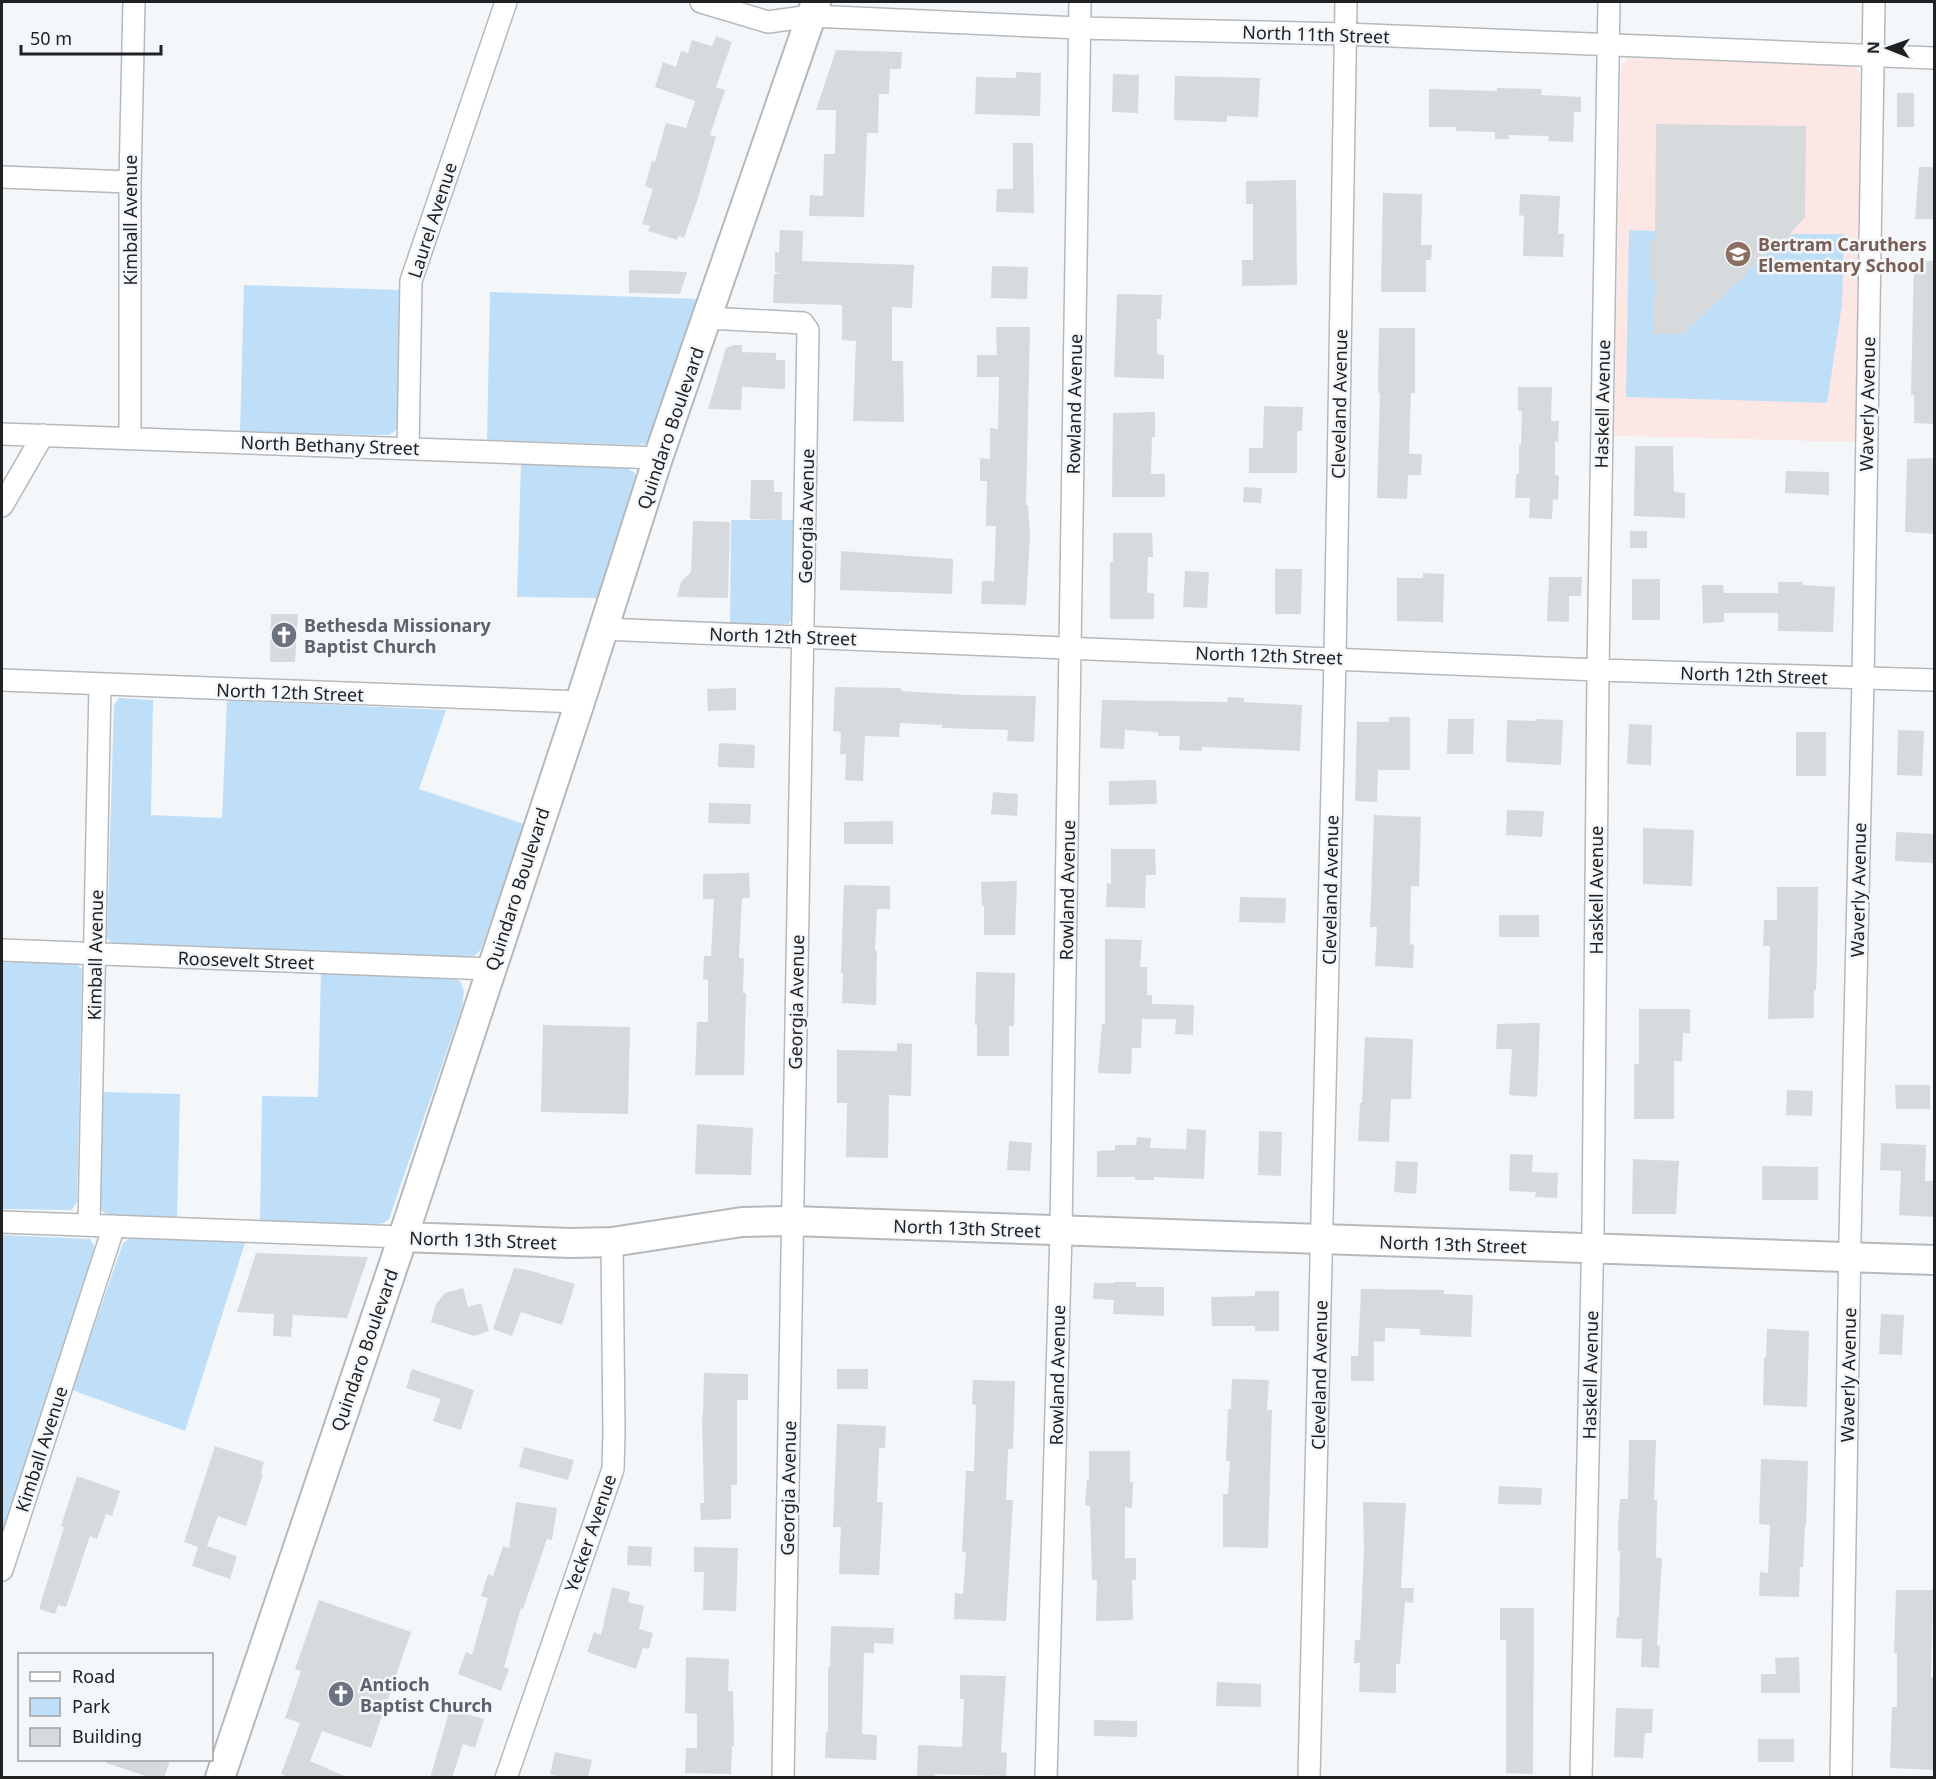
<svg xmlns="http://www.w3.org/2000/svg" width="1936" height="1779" font-family="'Noto Sans',sans-serif">
  <style>
    .education { fill: #fde7e4 }
    .green { fill: #bfdef8 }
    .building { fill: #d7dadd }
    .lines { fill: none; stroke-linecap: round; stroke-linejoin: round }
    .street-casing { stroke: #b6b9bc; stroke-width: 24 }
    .secondary-casing { stroke: #b6b9bc; stroke-width: 32 }
    .street { stroke: #fff; stroke-width: 21 }
    .secondary { stroke: #fff; stroke-width: 28 }
    .labels { text-anchor: middle; dominant-baseline: central; stroke-width: 5; stroke-linejoin: round; paint-order: stroke }
    .street-label { font-size: 18px; fill: #202122; stroke: #f4f7fa }
    .education-label { font-size: 18px; font-weight: bold; fill: #785e54; stroke: #f4f7fa; text-anchor: start }
    .worship-label { font-size: 18px; font-weight: bold; fill: #5b616d; stroke: #f4f7fa; text-anchor: start }
  </style>
  <rect width="100%" height="100%" fill="#f4f7fa"/>
  <!-- education -->
  <path class="education" d="M1627,58l228,7 5,8 -2,369 -244,-6 7,-370z"/>
  <!-- green -->
  <path class="green" d="M1629,230l26,1v9l-6,1v39h6l-1,54h29l90,-86h16l1,-14h54l-2,70 -15,99 -201,-6z
    M244,285l158,5 -4,139 -9,6 -149,-2z
    M490,292l211,7 -50,140 -5,5 -9,1 -150,-5z
    M521,464l104,3 10,6 2,9 -38,116 -82,-1z
    M731,520h65l-3,98 -5,6 -58,-1z
    M119,698l34,2 -2,115 71,3 5,-118 219,10 -27,79 105,35 -43,125 -4,5 -10,4 -354,-14 -6,-6 7,-233z
    M2,962l74,2 6,5 -5,233 -5,8 -70,-1z
    M321,971l127,6 12,4 4,10 -2,16 -73,212 -6,4 -9,2 -114,-4 2,-125 56,1z
    M102,1092l78,2 -3,125 -70,-3 -6,-7z
    M2,1235l88,4 5,9 -93,289z
    M131,1237l114,6 -60,188 -113,-41 51,-147z"/>
  <!-- building -->
  <path class="building" d="M716,36l16,6 -16,45 9,3 -15,45 6,2 -19,64 -13,37 -5,-2 -2,4 -29,-9 2,-5 -8,-2 11,-35 -8,-3 7,-25 3,1 11,-39 20,5 9,-27 -40,-14 8,-25 13,5 5,-16 7,2 4,-13 20,6z
    M836,50l66,2 -1,17h-11l-1,25h-10l-1,39h-11l-3,84 -55,-1 1,-21 13,1 1,-42h11l1,-44h-20z
    M1016,72l25,1 -1,43 -65,-2 1,-37 40,1z
    M1113,74l26,1 -1,38 -26,-1z
    M1175,76l85,2 -2,39 -31,-1v6l-53,-2z
    M1497,88l45,1 -1,6 40,2v15h-7l-1,30 -25,-1 1,-5 -40,-1v4h-14v-7l-39,-1v-4h-27v-38l68,2z
    M1897,93h17v34h-17z
    M1656,124l150,2 -1,91 -15,17 -1,14h-16l-90,86h-29l1,-54h-6v-40h6z
    M1013,143h20l1,70 -38,-1 1,-23h16z
    M1919,167h16v52h-20z
    M1296,180l1,105 -55,1v-26h11v-56h-7v-23z
    M1383,193l39,1 -1,51h11l-1,15h-5v32h-45z
    M1520,194l40,2 -2,38h6l-1,23 -40,-1 1,-40 -5,-1z
    M780,230l23,1 -1,30 112,4 -2,43 -20,-1v54h11l1,61 -51,-1 3,-80 -14,-1v-35l-69,-2 1,-29h7l-6,-2v-20l4,1z
    M1914,261h21v163l-21,-1v-28h-3z
    M992,266l36,1 -1,32 -36,-1z
    M629,270l36,1 22,1 -7,22 -51,-1z
    M1117,294l45,1 -1,24h-4v35l7,1v24l-50,-2z
    M996,327h34l-4,178h2l2,30 -4,70 -45,-1 1,-23h12l2,-55h-10l1,-45h-7v-23l10,1v-31l8,1 1,-52h-22v-22h20z
    M1379,328h36v65h-4l-2,61h13l-1,21h-13l-1,24 -30,-1 3,-105h-2z
    M733,345h9v7l34,1v7h9v29l-43,-2 -1,23 -33,-1 18,-61z
    M1518,387h34l-1,34h8l-1,21 -3,-1v34l4,1 -1,24 -5,-1 -1,20 -23,-1 1,-20h-15l1,-24h3v-29h2l1,-34h-4z
    M1264,406l39,1 -1,24h-5v42h-48v-25h14z
    M1155,412v25h-3l-1,37h14v23h-53l1,-84z
    M1635,446h38l1,46 11,1v25l-51,-2z
    M1935,458v76l-30,-2 2,-73z
    M1786,471l43,1v23l-44,-2z
    M751,480h23v12h8v28l-32,-1z
    M1244,487l18,1 -1,15 -18,-1z
    M693,521l37,1 -2,76 -51,-1 4,-15 10,-10z
    M1630,531h17v17h-17z
    M1113,533h39l1,24h-5l-1,36h7v26h-44v-57h3z
    M841,551l112,8 -1,35 -112,-4z
    M1275,569h27l-1,45h-26z
    M1185,571l24,1 -2,36 -24,-1z
    M1423,573l21,1 -1,48 -46,-1v-43h26z
    M1549,577h33l-1,19h-12v26l-22,-1z
    M1632,579h28v41h-28z
    M1778,582h24l1,3 32,2 -2,45 -55,-1v-18h-54v9l-21,1 -1,-38h21l1,8h54z
    M271,614h27l-3,48h-25z
    M835,687l66,1v3l66,4 69,1 -2,46 -27,-1 1,-11 -66,-2v-3l-42,-2 -1,14 -34,-1 -2,45 -18,-1 1,-26h-6l1,-22 -8,-1z
    M736,688v22l-28,1 -1,-22z
    M1228,697l16,1v4l58,3 -2,46 -98,-4v4l-23,-1 1,-14h-22v-4l-33,-2 -1,19 -24,-1 2,-48 125,2z
    M1389,717h21v53h-32l-1,32 -22,-1 2,-79h32z
    M1448,719h26l-1,35h-26z
    M1536,719l27,1 -2,45 -55,-3 1,-42 29,1z
    M1629,724l23,1 -1,40 -24,-1z
    M1898,730l26,1 -2,45 -25,-1z
    M1796,732h30v44h-30z
    M719,743l36,2 -1,23 -36,-1z
    M1156,780l1,24 -48,1v-24z
    M993,792l25,2 -1,22 -26,-2z
    M709,803l42,1 -1,20 -42,-1z
    M1507,810l37,1 -2,26 -36,-2z
    M1374,815l47,2 -2,69h-8l-1,50v8l4,1 -1,23 -38,-2 2,-39h-7z
    M893,821v23h-49v-22z
    M1643,828l51,2 -2,56 -49,-2z
    M1896,832l39,2 -2,29 -38,-2z
    M1111,849h44l1,26h-10l-1,33 -39,-1 1,-24 4,1z
    M749,873l1,25h-8l-3,60h5l-1,35h3l-2,82h-49l2,-53h11v-42l-5,-1 1,-23h7l3,-57h-11v-25z
    M1017,881l-2,54h-31v-29h-2l-1,-24z
    M844,885l46,1v23h-13l-2,42h2l-1,54 -34,-2 1,-30h-2l1,-33z
    M1777,887h41l-1,80 -1,23h-2v28l-46,1 2,-73h-7l1,-26h13z
    M1240,897l46,1 -1,25 -46,-1z
    M1499,915h40v22h-40z
    M1105,939l37,1 -2,27h7v28h5v9l42,1 -1,30 -18,-1 1,-15h-34l-1,29h-9l-1,26 -33,-1 4,-49h3z
    M976,972l39,1 -1,53h-5v30h-32v-31h-2z
    M1639,1009h51v24h-7l-1,28h-8v58h-40v-55h5z
    M1540,1023l-3,74 -28,-2 3,-46h-16l1,-25z
    M543,1025l87,2 -2,87 -87,-2z
    M1365,1037l48,2 -2,60h-20l-2,43 -31,-1 2,-38h2z
    M897,1043l15,1 -1,52 -22,-1 -1,63 -42,-1 1,-54h-10v-53l60,1z
    M1895,1085h35v24h-34z
    M1787,1090l26,1 -1,25 -26,-1z
    M697,1124l56,4 -2,47 -56,-1z
    M1187,1129l19,1 -2,49 -50,-2v3h-19v-3h-38v-26l18,-1v-5h21l1,-8 14,1 -1,10 36,1z
    M1259,1131l23,1 -1,44 -23,-1z
    M1009,1141l23,2 -2,28 -23,-1z
    M1881,1143l45,2 -1,36h10v36l-36,-2 2,-44 -21,-1z
    M1510,1154l23,1 -1,17 26,1 -1,25 -22,-1 1,-5 -27,-1z
    M1633,1159l46,2 -3,53h-44z
    M1396,1161l22,1 -2,32 -22,-2z
    M1762,1166l56,1v33h-56z
    M256,1253l112,4 -21,61 -54,-3 -2,22 -18,-1 1,-22 -37,-2z
    M514,1268l14,2 47,14 -13,41 -41,-13 -9,24 -19,-7z
    M1114,1282h22v5h28v29l-51,-2 1,-14 -21,-1 1,-16h20z
    M463,1288l5,19 13,-4 8,28 -15,5 -43,-14 5,-18 9,-11z
    M1361,1289l83,1v4l29,1 -2,42 -51,-2v-6l-35,-1v14l-11,-1v40h-23v-25h7z
    M1255,1291h24v40h-24v-5h-43l-1,-29 44,-1z
    M1881,1314l23,1 -2,40 -23,-1z
    M1767,1329l42,2 -2,76 -44,-2 1,-48 2,1z
    M412,1369l62,21 -13,40 -28,-9 8,-22 -35,-11z
    M837,1369h31v20h-31z
    M704,1373l44,1v26h-11v85h-6v34l-30,1 -1,-17h4l-2,-88h1z
    M1232,1379l37,1 -2,30h5l-4,138 -45,-1v-53h5l2,-33h-4l2,-52h3z
    M973,1380l42,1 -2,68h-5l-2,51h7l-7,121 -52,-2 1,-26 8,1 3,-42h-4l4,-81h8l2,-66 -4,-1z
    M837,1424l49,2 -1,22h-6l-2,54h6l-4,73 -40,-1 2,-47h-8z
    M1629,1440h27l-2,60h3l-1,58h6l-5,87 3,1 -1,22 -18,-1 1,-28 -26,-1 1,-21h2l1,-66h-2v-23l2,-29h8z
    M215,1446l49,16 -3,11 2,1 -17,52 -28,-10 -11,30 30,10 -7,23 -38,-13 6,-19 -14,-5z
    M524,1447l50,13 -6,20 -49,-13z
    M1089,1451h41v31h3l-1,26 -7,-1v51h11v22h-4l1,40 -37,1 1,-41h-5l-2,-74 -5,-1 2,-25h2z
    M1761,1459l47,2 -2,65h-1l-2,41h-3l-1,30 -40,-1 1,-24 8,1 2,-48 -11,-1z
    M77,1476l43,15 -8,25 -6,-2 -9,25 -7,-3 -24,71 -8,-2 -3,9 -16,-5 25,-82 -3,-1z
    M1499,1486l43,2 -1,17 -43,-1z
    M516,1502l41,6 -5,32 -5,-1 -24,70 -2,-1 -17,59 5,2 -8,22 -43,-17 8,-22 6,3 16,-57 -7,-2 7,-22 5,2 10,-30 6,2z
    M1363,1502l43,1 -5,85h13l-1,15 -8,-1 -5,62h-4v29l-37,-1 1,-29h-6l1,-23h5l4,-88z
    M628,1546l24,1 -1,19 -24,-1z
    M694,1547l44,1 -2,63 -33,-1 1,-38h-10z
    M612,1587l18,5 -2,10 16,4 -5,23 14,4 -4,16 -6,-1 -7,21 -49,-17 7,-20 7,3z
    M1896,1590h37l-2,87h4l-1,93 -44,-2 2,-61h5v-54h-3z
    M319,1600l92,32 -40,116 -49,-17 -12,30 39,17h-58l-10,-4 19,-51 -15,-5 16,-47 -6,-2z
    M1500,1608h34l-1,166 -27,-1v-133h-6z
    M831,1626l63,2 -1,16 -19,-1v10h-10l-2,81 15,1 -1,25 -51,-2 1,-26h2v-65h2z
    M686,1657l43,2 -1,32h5l1,55h-2l-1,28 -46,-1 1,-25h11v-34l-12,-1z
    M1799,1657l1,36h-39v-19h15l-1,-16z
    M960,1675l46,1 -5,76 6,1 -1,23 -71,-2v4h-18l1,-33 44,2 2,-48h-4z
    M1217,1682l44,2v23l-45,-1z
    M1616,1708l37,1 -1,24h-7l-2,25 -29,-1z
    M450,1709l34,10 -9,29 -12,-4 -11,34h-22z
    M1094,1720l43,1v16l-43,-1z
    M1758,1739h36v23h-36z
    M555,1752l37,8 -4,18h-25l-13,-4z
    M106,1760h64l-6,18h-12l-46,-15z"/>
  <g class="lines">
    <defs>
      <path id="street" d="M701,2l67,20 43,-6 268,12 266,6 589,24
        M2,177l128,5
        M708,318l95,5 5,7 -25,1448
        M2,434l656,24
        M130,438v-256l4,-180
        M408,448l3,-167 95,-279
        M2,506l41,-71
        M603,629l995,41 336,10
        M2,680l578,22
        M2,950l488,19
        M2,1222l400,15
        M89,1225l11,-540
        M2,1570l112,-344
        M506,1778l107,-309 1,-36 -2,-191
        M1046,1778l15,-547 19,-1229
        M1309,1778l26,-1120 11,-656
        M1581,1778l12,-550 5,-558 11,-668
        M1841,1778l9,-540 13,-559 11,-677"/>
      <path id="secondary" d="M402,1237l169,6 41,-1 130,-20 49,-1 1143,39
        M220,1778l189,-559 171,-517 78,-244 158,-456"/>
    </defs>
    <!-- street casing -->
    <use href="#street" class="street-casing"/>
    <!-- secondary casing -->
    <use href="#secondary" class="secondary-casing"/>
    <!-- street -->
    <use href="#street" class="street"/>
    <!-- secondary -->
    <use href="#secondary" class="secondary"/>
  </g>
  <!-- icons -->
  <defs>
    <symbol id="school-disc" viewBox="-11 -11 22 22"><circle r="9.5" fill="#8d6e63" stroke="#f4f7fa"/><path d="M0-5L7-2L0 1L-7-2ZM-4 1L0 2.5L4 1V4Q0 6-4 4Z" fill="#fff"/></symbol>
    <symbol id="church-disc" viewBox="-11 -11 22 22"><circle r="9.5" fill="#6b7280" stroke="#f4f7fa"/><path d="M-1.2-6h2.4v3.5h3.3v2.4h-3.3V6h-2.4V-.1h-3.3v-2.4h3.3Z" fill="#fff"/></symbol>
  </defs>
  <g fill-rule="evenodd">
    <use href="#school-disc" x="1723" y="239" width="30" height="30"/>
    <use href="#church-disc" x="269" y="620" width="30" height="30"/>
    <use href="#church-disc" x="326" y="1679" width="30" height="30"/>
  </g>
  <g class="labels">
    <!-- street labels -->
    <g class="street-label">
      <text transform="translate(1316 34) rotate(2)">North 11th Street</text>
      <text transform="translate(130 220) rotate(-90)">Kimball Avenue</text>
      <text transform="translate(432 220) rotate(-72)">Laurel Avenue</text>
      <text transform="translate(1074 404) rotate(-89)">Rowland Avenue</text>
      <text transform="translate(1339 404) rotate(-89)">Cleveland Avenue</text>
      <text transform="translate(1602 404) rotate(-89)">Haskell Avenue</text>
      <text transform="translate(1867 404) rotate(-89)">Waverly Avenue</text>
      <text transform="translate(670 428) rotate(-71)">Quindaro Boulevard</text>
      <text transform="translate(330 445) rotate(2)">North Bethany Street</text>
      <text transform="translate(806 516) rotate(-89)">Georgia Avenue</text>
      <text transform="translate(783 636) rotate(2)">North 12th Street</text>
      <text transform="translate(1269 655) rotate(2)">North 12th Street</text>
      <text transform="translate(1754 675) rotate(2)">North 12th Street</text>
      <text transform="translate(290 692) rotate(2)">North 12th Street</text>
      <text transform="translate(517 889) rotate(-72)">Quindaro Boulevard</text>
      <text transform="translate(1067 890) rotate(-89)">Rowland Avenue</text>
      <text transform="translate(1330 890) rotate(-89)">Cleveland Avenue</text>
      <text transform="translate(1596 890) rotate(-90)">Haskell Avenue</text>
      <text transform="translate(1858 890) rotate(-89)">Waverly Avenue</text>
      <text transform="translate(95 955) rotate(-89)">Kimball Avenue</text>
      <text transform="translate(246 960) rotate(2)">Roosevelt Street</text>
      <text transform="translate(796 1002) rotate(-89)">Georgia Avenue</text>
      <text transform="translate(967 1228) rotate(2)">North 13th Street</text>
      <text transform="translate(483 1240) rotate(2)">North 13th Street</text>
      <text transform="translate(1453 1244) rotate(2)">North 13th Street</text>
      <text transform="translate(364 1350) rotate(-71)">Quindaro Boulevard</text>
      <text transform="translate(1057 1375) rotate(-89)">Rowland Avenue</text>
      <text transform="translate(1319 1375) rotate(-89)">Cleveland Avenue</text>
      <text transform="translate(1590 1375) rotate(-89)">Haskell Avenue</text>
      <text transform="translate(1848 1375) rotate(-89)">Waverly Avenue</text>
      <text transform="translate(41 1449) rotate(-72)">Kimball Avenue</text>
      <text transform="translate(788 1488) rotate(-89)">Georgia Avenue</text>
      <text transform="translate(590 1533) rotate(-71)">Yecker Avenue</text>
    </g>
    <!-- education labels -->
    <g class="education-label">
      <text x="1758" y="244">Bertram Caruthers<tspan x="1758" dy="21">Elementary School</tspan></text>
    </g>
    <!-- worship labels -->
    <g class="worship-label">
      <text x="304" y="625">Bethesda Missionary<tspan x="304" dy="21">Baptist Church</tspan></text>
      <text x="360" y="1684">Antioch<tspan x="360" dy="21">Baptist Church</tspan></text>
    </g>
  </g>
  <!-- border -->
  <rect width="1936" height="1779" fill="none" stroke="#202122" stroke-width="6"/>
  <!-- legend -->
  <rect x="18" y="1653" width="195" height="108" fill="#f4f7fa" stroke="#9fa1a4" stroke-width="1.5"/>
  <rect x="30" y="1672" width="30" height="9" fill="#ffffff" stroke="#9fa1a4" stroke-width="1.5"/>
  <text x="72" y="1683" font-size="18" fill="#202122">Road</text>
  <rect x="30" y="1698" width="30" height="18" fill="#bfdef8" stroke="#9fa1a4" stroke-width="1.5"/>
  <text x="72" y="1713" font-size="18" fill="#202122">Park</text>
  <rect x="30" y="1728" width="30" height="18" fill="#d7dadd" stroke="#9fa1a4" stroke-width="1.5"/>
  <text x="72" y="1743" font-size="18" fill="#202122">Building</text>
  <!-- north arrow -->
  <g transform="translate(1888 48) rotate(271)" stroke="#f4f7fa" stroke-width="4.5" paint-order="stroke">
  <path d="M0-4.5L10 22L0 15L-10 22Z" fill="#202122"/>
  <text y="-9" font-size="16" font-weight="bold" text-anchor="middle" fill="#202122">N</text>
  </g>
  <!-- scale -->
  <path d="M21 45v9h140v-9" fill="none" stroke="#202122" stroke-width="3"/>
  <text x="30" y="45" font-size="18" fill="#202122" stroke="#f4f7fa" stroke-width="4.5" paint-order="stroke">50 m</text>
</svg>
